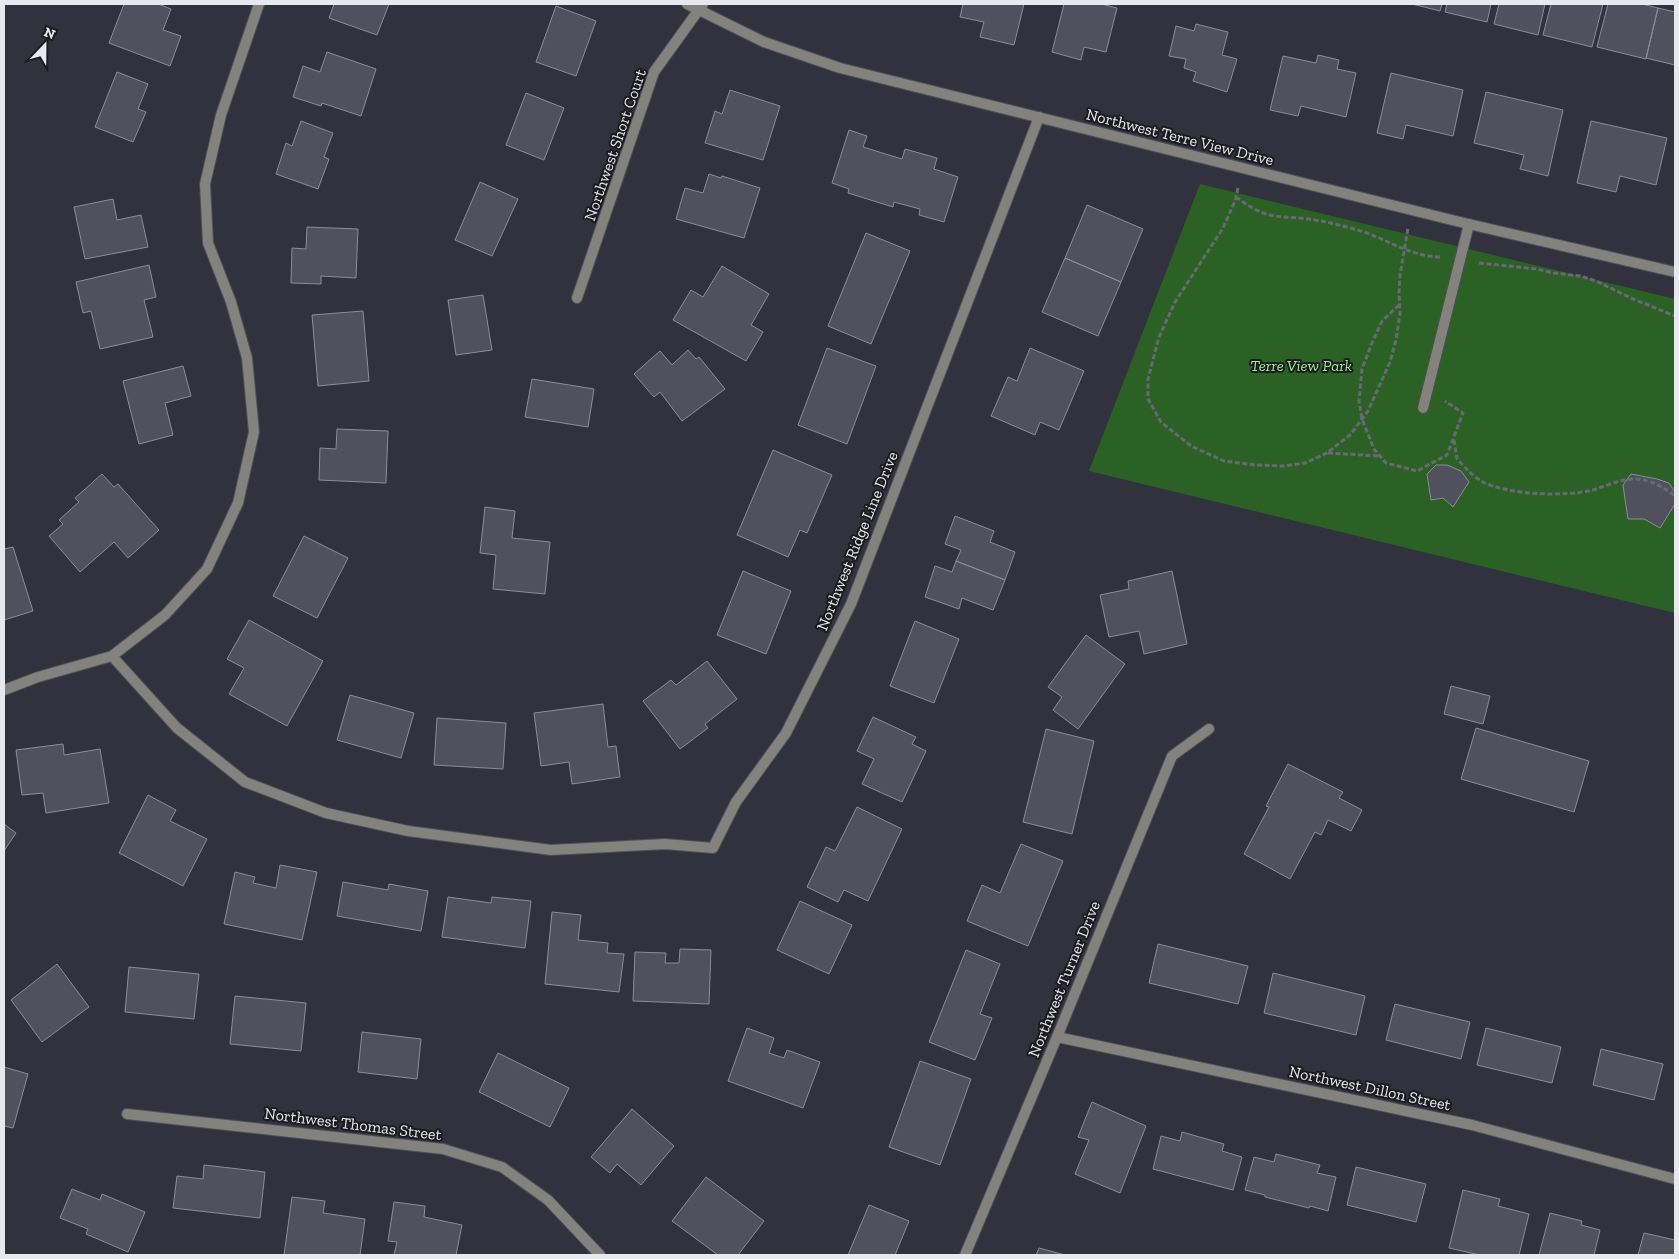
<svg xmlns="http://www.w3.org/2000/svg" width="1679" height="1259" font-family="'Zilla Slab',serif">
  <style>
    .green { fill: #2c6126 }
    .building { fill: #50515d; stroke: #8c8d9a }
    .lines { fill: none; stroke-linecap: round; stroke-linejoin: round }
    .service-casing { stroke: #4e4f5a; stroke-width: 12 }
    .minor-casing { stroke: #4e4f5a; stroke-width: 12 }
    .tertiary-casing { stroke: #4e4f5a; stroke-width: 12 }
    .path { stroke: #686973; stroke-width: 3; stroke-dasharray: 5 2.5; stroke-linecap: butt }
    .service { stroke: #83827c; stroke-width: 10 }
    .minor { stroke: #83827c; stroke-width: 10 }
    .tertiary { stroke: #83827c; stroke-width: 10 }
    .labels { text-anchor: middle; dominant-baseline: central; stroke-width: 4; stroke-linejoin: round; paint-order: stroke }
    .street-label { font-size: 16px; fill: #e8e9f0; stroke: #1a1a1f }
    .park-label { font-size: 16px; font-style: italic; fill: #9bf091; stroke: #1a1a1f }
  </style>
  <rect width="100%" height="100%" fill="#31323d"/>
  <!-- green -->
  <path class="green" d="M1200,184l475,115v314l-586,-142z"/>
  <!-- building -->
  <path class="building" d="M124,4h34l13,5 -8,21 18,6 -11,30 -61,-23z
    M334,4h55l-12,31 -48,-17z
    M963,4h61l-10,41 -34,-8 4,-15 -24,-5z
    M1064,4h37l16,4 -11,44 -22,-5 -3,13 -29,-8z
    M1412,4h30l-2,7z
    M1447,4h44l-4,18 -42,-10z
    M1499,4h46l-7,31 -44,-11z
    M1551,4h52l-11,43 -49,-12z
    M1608,4h34l16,4 -12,51 -49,-12z
    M556,6l40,15 -20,55 -40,-14z
    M1658,8l17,4v53l-29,-7z
    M1196,24l32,8 -6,23 15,4 -10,33 -34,-11 3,-9 -12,-4 2,-9 -17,-3 7,-30 18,5z
    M327,52l49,17 -15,47 -39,-13 -1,3 -28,-9 10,-31 17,6z
    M1318,55l21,5 -2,9 19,4 -10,44 -45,-11 -3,10 -28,-6 13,-54 33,7z
    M117,72l31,12 -10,25 8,3 -13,30 -38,-15z
    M1391,73l72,17 -10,46 -47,-11 -3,14 -26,-6z
    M730,90l50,16 -17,54 -58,-17 10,-32 7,3z
    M1486,92l77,18 -15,66 -28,-7 4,-14 -50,-12z
    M526,93l38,15 -20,52 -38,-15z
    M301,121l32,12 -9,24 5,2 -11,30 -42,-15 10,-31 6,3z
    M1591,121l76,17 -11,47 -36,-9 -4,16 -39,-9z
    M849,130l18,6 -4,11 39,12 3,-10 32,9 -3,11 24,8 -14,45 -25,-7 1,-6 -26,-7 -1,5 -45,-14 1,-4 -17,-6z
    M709,174l12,4 1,-2 38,12 -16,50 -68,-19 9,-31 18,5z
    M480,182l38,17 -26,57 -37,-16z
    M113,199l4,21 24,-5 7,32 -63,12 -11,-52z
    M1087,205l56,24 -22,53 -56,-24z
    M307,227l51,2 -2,49 -35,-2v8l-30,-1 1,-35 14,1z
    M866,233l44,18 -39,93 -43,-18z
    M1065,258l56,24 -23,54 -56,-24z
    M149,265l7,32 -12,3 9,37 -53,12 -9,-38 -8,2 -7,-31z
    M722,266l47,28 -18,31 12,7 -17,29 -73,-41 18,-30 12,7z
    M483,295l9,55 -36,5 -8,-55z
    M363,311l6,70 -51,5 -6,-71z
    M827,348l49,18 -29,78 -49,-19z
    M1030,348l54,23 -25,59 -19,-8 -5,13 -44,-19 17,-39 9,4z
    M688,350l8,9 3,-2 26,32 -43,32 -22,-29 -6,5 -20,-23 26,-23 12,14z
    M183,366l8,30 -26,7 8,32 -34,9 -16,-63z
    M532,379l62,10 -6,38 -63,-10z
    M337,429l51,2 -2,52 -67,-3 1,-32 16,1z
    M773,450l59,25 -25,58 -7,-3 -12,27 -51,-22z
    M1436,465h11l14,6 8,11 -16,25 -10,-9 -12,2 -4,-26z
    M102,474l12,13 4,-3 41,46 -31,28 -14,-16 -34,30 -31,-36 14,-12 -4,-4 20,-18 -4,-4z
    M1631,474l26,5 12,4 6,9v12l-15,24 -16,-9h-16l-5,-34z
    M485,507l30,4 -3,27 38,4 -5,52 -52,-5 3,-34 -16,-2z
    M955,516l39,15 -4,11 25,10 -10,28 -49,-19 5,-11 -16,-6z
    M304,536l44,22 -31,60 -44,-22z
    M13,547l20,64 -29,9v-71z
    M956,561l49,19 -12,30 -31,-12 -3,11 -34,-12 10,-31 17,6z
    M743,571l48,20 -25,63 -49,-19z
    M1172,571l15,73 -43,10 -5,-23 -30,6 -9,-42 29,-6 -1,-8z
    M249,620l74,41 -36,65 -58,-32 15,-26 -17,-9z
    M915,621l44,18 -25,64 -44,-17z
    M1086,635l39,29 -47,65 -25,-19 9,-13 -14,-10z
    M707,661l30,38 -32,25 3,4 -28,21 -37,-48 28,-21 5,5z
    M1451,686l39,10 -7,28 -39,-10z
    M350,695l64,18 -13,45 -64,-18z
    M603,704l5,43 8,-1 4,31 -48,7 -3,-22 -28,4 -7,-53z
    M873,717l43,20 -4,7 14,7 -24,51 -40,-18 12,-25 -17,-8z
    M437,718l69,5 -3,46 -69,-4z
    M1476,728l113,33 -15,51 -113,-33z
    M1046,729l48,12 -22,93 -49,-12z
    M63,744l1,11 36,-6 9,54 -63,10 -3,-20 -21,2 -6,-45z
    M1288,764l55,28 -4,6 23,12 -11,21 -23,-11 -7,15 -6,-3 -25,47 -46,-25 25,-47 -3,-1z
    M148,795l28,15 -6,11 37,18 -24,47 -64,-33z
    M857,807l45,22 -34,72 -24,-11 -6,12 -31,-15 19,-40 9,4z
    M4,824l12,9 -12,18z
    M1021,844l42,17 -35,85 -61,-25 15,-36 18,8z
    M280,865l37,7 -15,68 -78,-16 11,-52 20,5 -2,6 23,5z
    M343,882l45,8 1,-6 39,7 -7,40 -84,-15z
    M448,897l43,6 1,-6 39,4 -6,47 -83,-11z
    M800,901l52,24 -23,49 -52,-24z
    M552,912l29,3 -3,25 30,3 -1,10 17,1 -5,38 -74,-8z
    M1158,944l90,22 -10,38 -89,-21z
    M680,949l31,1 -2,54 -76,-3 2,-49 31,1 -1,10h14z
    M966,950l34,14 -20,50 12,4 -17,42 -46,-18z
    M57,964l32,43 -47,35 -31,-42z
    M129,967l70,7 -5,45 -69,-7z
    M1273,973l92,23 -9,39 -92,-22z
    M235,996l71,7 -5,48 -71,-7z
    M1395,1004l75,18 -9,37 -75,-19z
    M747,1028l27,10 -5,15 15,5 3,-8 33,12 -17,46 -75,-27z
    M1486,1028l75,19 -9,36 -75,-18z
    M362,1032l59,7 -4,40 -59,-7z
    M1601,1049l62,15 -9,36 -61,-15z
    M498,1053l71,35 -19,39 -71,-35z
    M920,1061l51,18 -31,86 -51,-18z
    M4,1067l24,7 -15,54 -9,-2z
    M1092,1102l54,24 -26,67 -45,-19 14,-34 -11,-3z
    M632,1109l42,37 -33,39 -24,-21 -7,9 -19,-16z
    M1182,1132l42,12 -2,7 20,6 -9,33 -80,-21 8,-33 19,5z
    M1276,1154l44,11 -3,8 19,4 -8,34 -18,-5 -1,2 -44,-11v-2l-20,-5 9,-33 20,5z
    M204,1165l61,7 -5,46 -87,-10 4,-32 26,3z
    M1356,1167l70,17 -10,38 -69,-17z
    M706,1177l58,44 -26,34h-20l-46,-34z
    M72,1189l28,11 2,-6 43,18 -17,40 -42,-18 2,-5 -28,-11z
    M1463,1190l37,9 -2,7 31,8 -10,41h-39l-31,-7z
    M292,1197l33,4 -2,12 42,6 -5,36h-76z
    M394,1202l31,4 -1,11 38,8 -6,30h-62l3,-13 -9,-1z
    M869,1205l40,16 -14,34h-47z
    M1550,1213l32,8 -1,4 19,5 -6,25h-55z
    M1644,1233l31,7v15h-37z
    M1039,1248l26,7h-29z"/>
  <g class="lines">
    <defs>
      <path id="service" d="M1423,408l46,-184"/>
      <path id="minor" d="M577,298l77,-226 49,-68
        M112,656l65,72 68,54 81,31 82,18 143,19 114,-6 48,4 23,-46 50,-69 65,-129 188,-487
        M4,690l34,-13 74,-21 53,-41 42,-46 31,-66 16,-71 -7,-74 -16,-56 -23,-59 -3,-59 16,-69 38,-111
        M1057,1037l415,88 203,54
        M127,1114l316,35 59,18 46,33 52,55
        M965,1255l92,-218 115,-281 37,-27"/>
      <path id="tertiary" d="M687,4l77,38 76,26 620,154 215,50"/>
    </defs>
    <!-- service casing -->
    <use href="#service" class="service-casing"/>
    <!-- minor casing -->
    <use href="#minor" class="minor-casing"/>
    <!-- tertiary casing -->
    <use href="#tertiary" class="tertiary-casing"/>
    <!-- path -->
    <path class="path" d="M1238,188l-3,13 -12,27 -48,74 -16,35 -11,42v20l13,23 30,24 33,15 31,4 28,1 22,-3 22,-10 24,-19 17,-23 22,-49 6,-22 4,-27 -1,-20 1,-18 8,-47
      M1236,197c8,6 17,12 27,16 14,5 30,4 46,6 14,2 27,5 41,9 32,7 58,29 91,29
      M1479,263l58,6 16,4 28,3 15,5 35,17 44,18
      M1399,305l-17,16 -10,22 -10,26 -3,32 3,18 12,30 12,14 31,8 30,-16 16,-42 -18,-12
      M1454,440l3,19c7,7 16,18 26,23 26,13 81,15 110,8 13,-4 27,-11 41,-11 15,0 30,8 41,17
      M1328,453l52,3"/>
    <!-- service -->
    <use href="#service" class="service"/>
    <!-- minor -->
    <use href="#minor" class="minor"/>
    <!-- tertiary -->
    <use href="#tertiary" class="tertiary"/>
  </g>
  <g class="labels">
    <!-- street labels -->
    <g class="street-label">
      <text transform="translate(1180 137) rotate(14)">Northwest Terre View Drive</text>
      <text transform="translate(615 145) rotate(-71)">Northwest Short Court</text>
      <text transform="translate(857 541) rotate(-68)">Northwest Ridge Line Drive</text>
      <text transform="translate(1064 979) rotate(-68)">Northwest Turner Drive</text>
      <text transform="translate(1370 1088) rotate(12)">Northwest Dillon Street</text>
      <text transform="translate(353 1124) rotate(7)">Northwest Thomas Street</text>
    </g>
    <!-- park labels -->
    <g class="park-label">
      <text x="1301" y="365">Terre View Park</text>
    </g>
  </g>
  <!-- border -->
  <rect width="1679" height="1259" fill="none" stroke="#e8e9f0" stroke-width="10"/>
  <!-- north arrow -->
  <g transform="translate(45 45) rotate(22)" stroke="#1a1a1f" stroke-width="4" paint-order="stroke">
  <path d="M0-4L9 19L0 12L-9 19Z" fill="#e8e9f0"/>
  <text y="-8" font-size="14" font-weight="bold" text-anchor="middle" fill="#e8e9f0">N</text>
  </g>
</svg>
